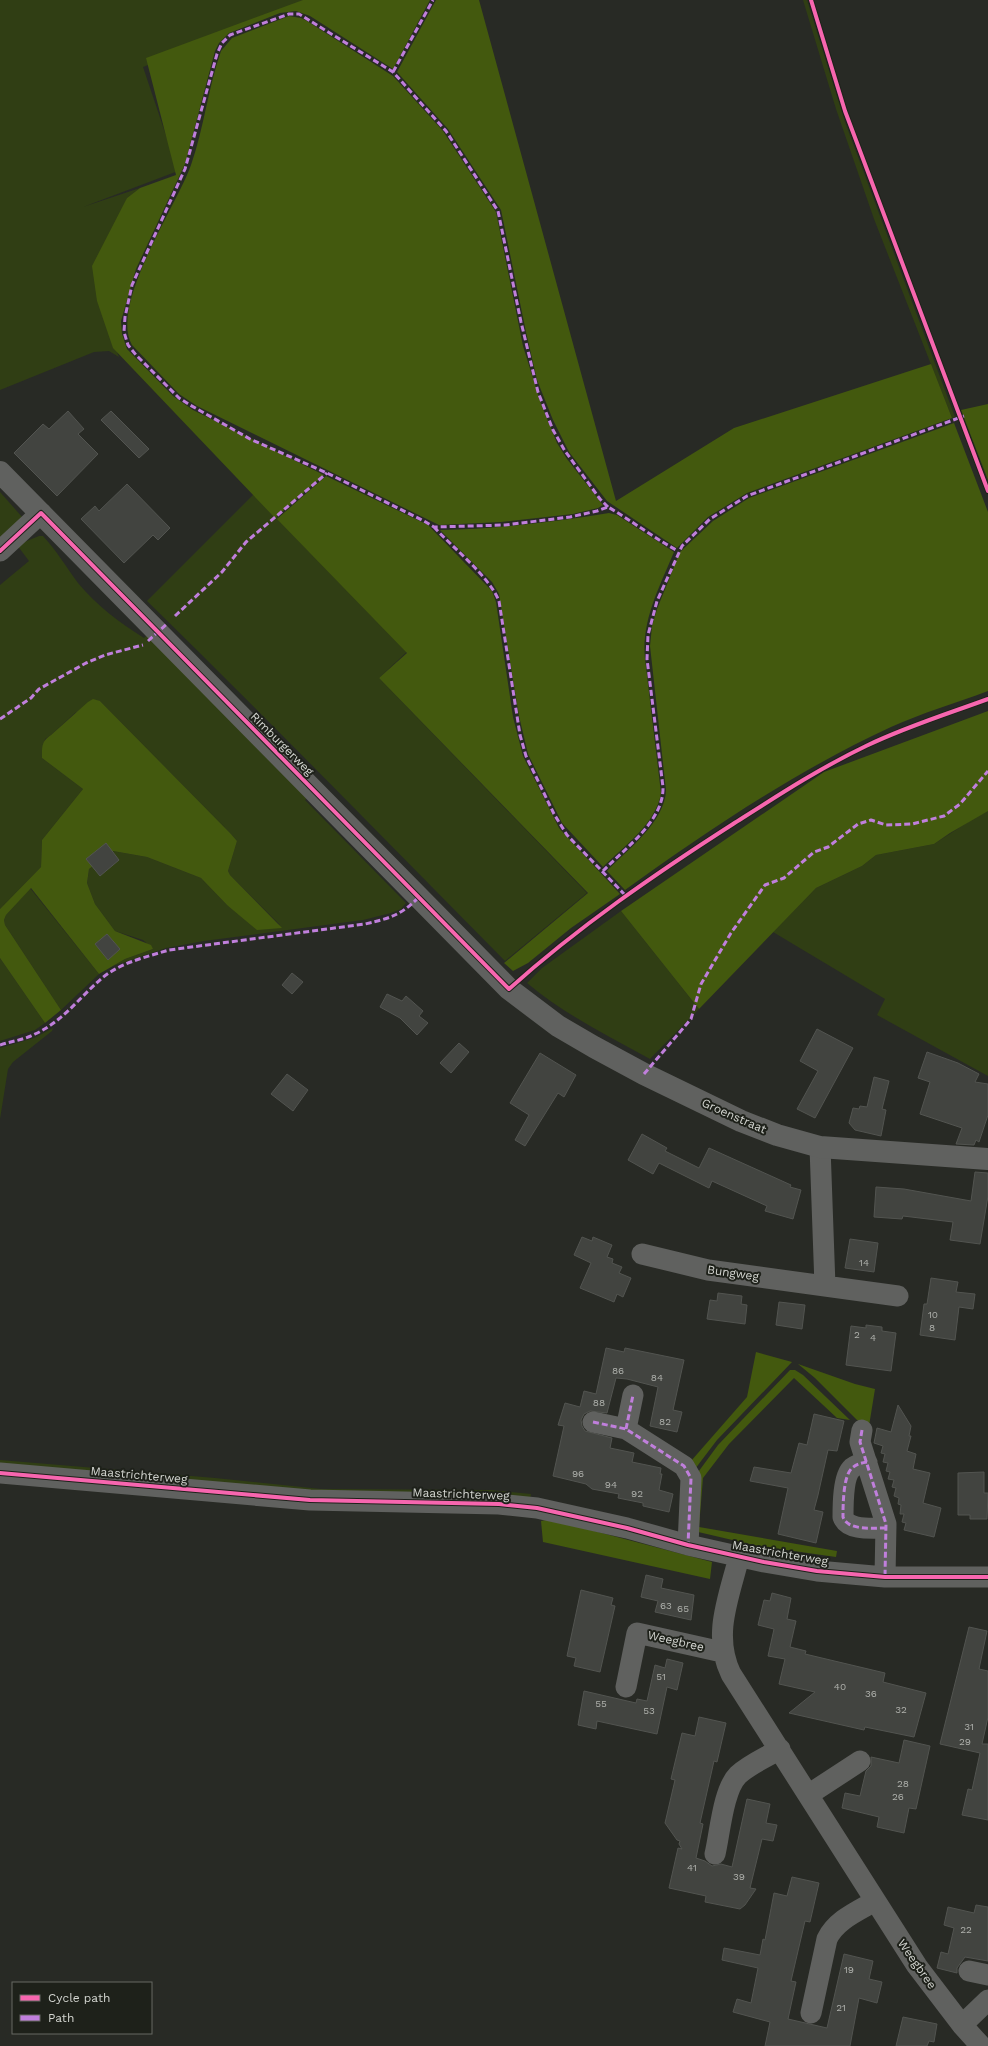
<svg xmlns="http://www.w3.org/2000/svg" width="988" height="2046" font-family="'Work Sans',sans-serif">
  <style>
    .green { fill: #303e14 }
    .forest { fill: #43590e }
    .building { fill: #424440; stroke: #525450 }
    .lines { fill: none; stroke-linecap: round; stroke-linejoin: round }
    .minor { stroke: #60615f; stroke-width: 21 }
    .tertiary { stroke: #60615f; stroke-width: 22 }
    .quiet { stroke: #c07fdc; stroke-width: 3; stroke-dasharray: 6 3; stroke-linecap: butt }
    .cycleway-casing { stroke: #1e211a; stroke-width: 6 }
    .cycleway { stroke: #f766af; stroke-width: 4 }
    .labels { text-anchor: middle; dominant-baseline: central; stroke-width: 4; stroke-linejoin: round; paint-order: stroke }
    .number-label { font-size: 10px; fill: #afb1ac }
    .street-label { font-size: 12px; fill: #d3d5d0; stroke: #1e211a }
  </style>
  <rect width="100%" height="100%" fill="#282a25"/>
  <!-- green -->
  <path class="green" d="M0,0h312l-169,67 35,104 -95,36 57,-19 -13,10 -30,102 22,57 -10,-6 -15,1 -94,38z
    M803,0h4l38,122 110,295 -3,1 -78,-199 -38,-110z
    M0,492l23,26 -23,22z
    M254,494l158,153 -33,31 208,215 -82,68c-119,-120 -237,-242 -358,-360z
    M39,536h4c14,15 23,31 35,47 19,23 41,39 66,55l3,-3 161,162 -3,3 101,103 -5,6 -10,4 -28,7 -159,21 -38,7 -53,18 12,-7 28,-10 -10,-9 -28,-9 -20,-27 -8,-21 2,-14 24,-18 34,6 54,21 26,27 53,20 -50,-50 -2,-4 9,-30 -6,-7 -131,-133 -25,12 -24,22 -6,4 -3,19 41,31 -41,51 -1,27 -41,42v-324l29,-24 -12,-16z
    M985,811h3v265l-111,-61 8,-16 -112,-67 43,-44 46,-22 14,-11 58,-11z
    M30,888l69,86 -38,36 -56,-85 -1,-5 2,-5z
    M621,911l78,98 -49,50c-42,-23 -86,-45 -123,-76l15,-15z
    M0,958l45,65 -10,7 -35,11z
    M53,1028l-1,3 -39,31 -5,7 -8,50v-71l34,-10z
    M0,1460l215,18 106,11 169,1 41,4 -1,6 -225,-9 -305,-25z"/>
  <!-- forest -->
  <path class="forest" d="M303,0h127l-37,69 -83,-53 -14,-5 -16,2 -51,20 -10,10 -4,8 -30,113 -49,105 -15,52 1,13 5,15 46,47 20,14 131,65 -49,43 -162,-170 -16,-47 -5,-35 35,-68 13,-10 36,-13 -30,-117z
    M436,0h43l137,501 118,-73 197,-64 21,54 -205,75 -39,24 -31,31 -70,-47 -38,-49 -16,-32 -16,-40 -11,-48 -25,-122 -53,-81 -51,-57z
    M289,16l12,2 6,3 86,55 50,55 53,81 27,134 18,58 16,39 10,16 36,46 -5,3 -25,6 -72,8 -62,3 -242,-119 -18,-12 -47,-49c-23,-40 44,-138 59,-180 13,-37 17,-77 30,-114l11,-13z
    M988,404v76l-27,-70z
    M954,423l34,89v179c-32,12 -66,22 -97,36 -95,44 -181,102 -266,163l-18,-19c21,-22 58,-49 59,-81l-16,-144 2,-20 5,-17 23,-57 33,-31 36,-23z
    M326,476l102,49 64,66 4,11 17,115 10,39 36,72 61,66 -49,34 -43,35 -15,8 -9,-8 84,-70 -209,-215 28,-25 -130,-134z
    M609,513l8,2 57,37c-14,34 -33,69 -29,107l16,134c-5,31 -37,53 -58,74l-41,-44 -34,-69 -9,-38 -20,-122 -7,-12 -52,-52c57,-1 113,-8 169,-17z
    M93,699l7,2 131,133 6,7 -9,30 2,4 52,53 -25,2 -30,-25 -26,-27 -54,-21 -34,-6 -24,18 -2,14 8,21 20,27 36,14 2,4 -28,10 -26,15 -68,-86 -25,27 -2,5 1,5 56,85 -16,13 -45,-65v-49l41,-42 1,-27 41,-51 -41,-31c0,-10 -1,-17 9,-23l37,-33z
    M988,711v100l-38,22 -16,11 -58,11 -14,11 -46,22 -117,121 -78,-98 203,-139z
    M756,1352l36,10 -75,78 -22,29 -4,-8 56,-64z
    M798,1364l57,20 20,5 -6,37 -12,-6 -42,-42z
    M790,1370h5l8,5 47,45 -13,-2 -43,-40 -65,66 -26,34 -4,49 138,24 -1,6 -78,-11 -64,-15 2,-56 22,-30z
    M546,1520l33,7 133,35 -2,17 -167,-37 -2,-21z"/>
  <!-- building -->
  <path class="building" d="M68,411l16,18 -6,5 20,20 -41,42 -43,-43 29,-29 6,5z
    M111,411l38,38 -10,9 -38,-38z
    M127,484l43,44 -12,12 -5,-5 -29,28 -43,-44 14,-13 4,5z
    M106,843l13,17 -19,16 -14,-17z
    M107,934l13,15 -12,11 -13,-16z
    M292,973l11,9 -11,12 -10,-9z
    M387,994l15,7 4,-5 17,15 -4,5 9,7 -11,12 -17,-17 -20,-11z
    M817,1029l36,19 -38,70 -18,-9 21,-38 -18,-10z
    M459,1043l10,9 -18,21 -11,-10z
    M927,1052l31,11 21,11 -4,8 13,2v31l-9,27 -3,-2 -2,5 -18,-1 6,-16 -42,-14 10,-32 -12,-4z
    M540,1053l36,22 -12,22 -6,-4 -33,53 -10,-6 14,-25 -19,-12z
    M287,1074l21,16 -15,21 -22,-17z
    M874,1077l15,4 -7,28 4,1 -5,26 -26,-6 -6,-7 4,-15 6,1 1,-3 7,1z
    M642,1134l25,14 -2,3 34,17 10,-20 82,37 -1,2 11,3 -8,29 -28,-8 2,-5 -55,-25 -3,7 -50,-25 -6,11 -25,-14z
    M975,1172l13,1v23l-8,48 -30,-4 3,-18 -50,-6 -1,3 -28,-2 2,-30 28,2 67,12z
    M582,1237l10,4 1,-4 19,8 -5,12 6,2 -1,4 10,4 -3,6 12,5 -8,19 -6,-3 -3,8 -34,-14 11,-25 -17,-8z
    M850,1239l28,4 -4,29 -29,-4z
    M931,1278l27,4 -2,10 19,2 -2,15 -14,-2 -4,33 -35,-5 4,-31h3z
    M718,1293l24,3 -1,8 6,1 -2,19 -38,-5 3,-19 7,1z
    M779,1302l26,3 -3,24 -26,-4z
    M866,1325l16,2v4l14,2 -5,38 -45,-6 5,-39 15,2z
    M606,1348l18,4 1,-4 59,12 -11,50 9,2 -5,20 -27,-6 8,-39 -31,-8 -11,-1 -9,35 -17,-2 -6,3 -3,6 1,6 3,5 27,7 -2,10 24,5 -2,9 29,6 -1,6h2l-3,16 14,4 -4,18 -26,-6v-3l-25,-5 1,-4 -27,-5 -6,-5 -33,-8 11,-50 -6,-1 7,-22 15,4 4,-16 12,3z
    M898,1405l13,21 -2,10h2l-4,15 9,3 -3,15 17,4 -7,30 18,5 -7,29 -30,-7 2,-7 -4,-1 2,-8h-4l1,-9 -3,-1 1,-6 -5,-2 2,-8 -4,-1 2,-7 -6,-1 2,-7 -4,-1 2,-8 -5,-1 2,-8 -4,-1 2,-7 -9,-3 3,-15 14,4z
    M814,1414l30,7 -7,30 -9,-1 -10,45 -4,15 9,2 -7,31 -38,-9 10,-46 -38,-7 4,-14 37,6 8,-30 8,2z
    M984,1472v21h4l-1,26h-17v-4h-12v-42z
    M646,1575l17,4 -2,9 33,7 -3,25 -36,-8 3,-11 -17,-4z
    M581,1590l32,8 -2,7 4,1 -15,66 -26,-6 2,-8 -9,-2z
    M772,1593l19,5 -4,21 9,2 -6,26 16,4 -1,3 80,19 -2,9 43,11 -12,44 -49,-10 -1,3 -75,-17 26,-21 -36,-8 6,-25 -17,-3 6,-27 -16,-4 6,-25 6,1z
    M969,1627l18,4 -8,38 9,2v46l-6,27h6v76l-26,-5 6,-26 4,1 8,-37 -40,-9z
    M667,1659l16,4 -6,27 -10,-3 -10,47 -60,-13 -1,8 -18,-4 6,-34 52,12 1,-4 10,2 8,-36 10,3z
    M699,1717l27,6 -9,39 -3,-1 -14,62 3,1 -7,34 9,3 7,5 9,-2 11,3 15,-68 23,5 -4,19 11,2 -4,16 -11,-2 -12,49 6,1 -11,16 -5,4 -35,-7 1,-6 -37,-8 9,-40 4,1 -3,-5 1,-3 -3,-1 -12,-17 10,-43 -4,-1 11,-46 13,3z
    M904,1740l26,6 -14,63 -7,-1 -5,25 -27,-6 2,-10 -37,-9 3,-15 15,3 6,-25 5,-5v-9l28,6z
    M792,1877l27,6 -9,39 -5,-1 -14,60 5,1 -8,37 39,9 17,-74 29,7 -4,18 13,3 -5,21 -18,-5 -9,48h-85l5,-24 -37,-10 4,-13 14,4 7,-35 -36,-8 2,-12 36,7 3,-16 2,1 9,-47 13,3z
    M976,1905l12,2v54l-23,-4 -8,11v5l-20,-5 4,-16 7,2 6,-26 -10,-3 4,-18 26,6z
    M903,2017l34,7 -3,18 -5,-1 -2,5h-31z"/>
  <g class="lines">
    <!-- minor -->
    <path class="minor" d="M0,551l41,-38
      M820,1147l5,139
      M642,1254l66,16 190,26
      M593,1422l33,7 58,37 7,12 -3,67
      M626,1429l7,-34
      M862,1430l-2,12 26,82 -1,53
      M867,1462c-6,1 -10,2 -15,6 -9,8 -9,38 -9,49 5,14 30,11 43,11
      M0,1473l310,27 189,4 38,4 90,20 61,17 76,17 53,9 68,6h103
      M739,1557c-10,40 -27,78 -8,117l186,292 45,59 19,21
      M626,1687l11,-54 85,19
      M808,1795l52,-34
      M715,1854c5,-21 8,-64 23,-79 12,-11 29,-18 42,-26
      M969,1971l19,4
      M811,2013l16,-74c9,-19 31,-28 48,-38
      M962,2025l26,-25"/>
    <!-- tertiary -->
    <path class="tertiary" d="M0,472l509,517 49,37 36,21 50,27 97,47 36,14 43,12 168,12"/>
    <!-- quiet -->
    <path class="quiet" d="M393,72l40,-72
      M608,507l-8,-8 -35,-48 -12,-21 -15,-38 -17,-70 -23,-111 -52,-80 -53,-59 -94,-58h-10l-59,21 -8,8 -5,11 -32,115 -53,116 -7,32 -1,15 4,13 8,10 43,43 11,7 60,34 77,34 97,48 10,6 71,-2 65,-8 27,-6 11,-4c24,14 46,31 70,44
      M434,527c19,21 55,49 65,74l21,134 6,21 28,58 13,21 59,61
      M175,616l47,-44 24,-30 81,-69
      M148,641l20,-18
      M0,719l31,-21 8,-9 47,-26 19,-8 38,-10
      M603,871c22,-23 61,-50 60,-84l-16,-128 1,-24 9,-34 25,-55 28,-27 37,-23 217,-80
      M0,1045c12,-4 24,-5 35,-11 27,-12 44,-36 66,-55 18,-16 45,-22 68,-29l196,-26c26,-6 36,-9 54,-27
      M644,1074l47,-55 10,-35 30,-51 34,-48 19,-7 30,-26 14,-5 30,-23 13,-4 15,5 26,-1 32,-8 16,-12 28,-33
      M593,1422l33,7 58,37 7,12 -3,67
      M626,1429l7,-34
      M862,1430l-2,12 26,82 -1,53
      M867,1462c-6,1 -10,2 -15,6 -9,8 -9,38 -9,49 5,14 30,11 43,11"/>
    <defs>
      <path id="cycleway" d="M811,0l34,111 143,380
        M0,551l41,-38 468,476c69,-62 146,-115 224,-165 44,-28 87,-56 133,-78 39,-19 81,-32 122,-47
        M0,1473l310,27 189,4 38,4 90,20 61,17 76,17 53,9 68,6h103"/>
    </defs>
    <!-- cycleway casing -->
    <use href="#cycleway" class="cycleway-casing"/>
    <!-- cycleway -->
    <use href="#cycleway" class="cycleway"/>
  </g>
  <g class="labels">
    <!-- number labels -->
    <g class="number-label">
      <text x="864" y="1262">14</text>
      <text x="933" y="1314">10</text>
      <text x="932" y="1327">8</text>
      <text x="857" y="1334">2</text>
      <text x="873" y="1337">4</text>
      <text x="618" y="1370">86</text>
      <text x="657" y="1377">84</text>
      <text x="599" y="1402">88</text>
      <text x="665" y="1421">82</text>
      <text x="578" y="1473">96</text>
      <text x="611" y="1484">94</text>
      <text x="637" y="1493">92</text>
      <text x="666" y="1605">63</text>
      <text x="683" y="1608">65</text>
      <text x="661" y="1676">51</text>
      <text x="840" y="1686">40</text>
      <text x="871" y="1693">36</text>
      <text x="601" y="1703">55</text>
      <text x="901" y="1709">32</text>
      <text x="649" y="1710">53</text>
      <text x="969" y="1726">31</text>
      <text x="965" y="1741">29</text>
      <text x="903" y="1783">28</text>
      <text x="898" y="1796">26</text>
      <text x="692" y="1867">41</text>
      <text x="739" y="1876">39</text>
      <text x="966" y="1929">22</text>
      <text x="849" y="1969">19</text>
      <text x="841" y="2007">21</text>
    </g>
    <!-- street labels -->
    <g class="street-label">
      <text transform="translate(282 744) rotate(45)">Rimburgerweg</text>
      <text transform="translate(734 1116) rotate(24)">Groenstraat</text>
      <text transform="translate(733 1273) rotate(8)">Bungweg</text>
      <text transform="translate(139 1475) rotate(5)">Maastrichterweg</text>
      <text transform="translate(461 1494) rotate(2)">Maastrichterweg</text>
      <text transform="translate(780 1553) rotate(10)">Maastrichterweg</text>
      <text transform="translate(676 1641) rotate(13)">Weegbree</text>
      <text transform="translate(917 1964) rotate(55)">Weegbree</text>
    </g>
  </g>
  <!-- legend -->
  <rect x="12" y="1982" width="140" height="52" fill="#1e211a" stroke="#666963"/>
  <rect x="20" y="1995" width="20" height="6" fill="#f766af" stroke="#666963"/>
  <text x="48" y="2002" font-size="12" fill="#d3d5d0">Cycle path</text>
  <rect x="20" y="2015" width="20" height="6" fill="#c07fdc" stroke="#666963"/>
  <text x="48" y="2022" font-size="12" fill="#d3d5d0">Path</text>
</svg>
